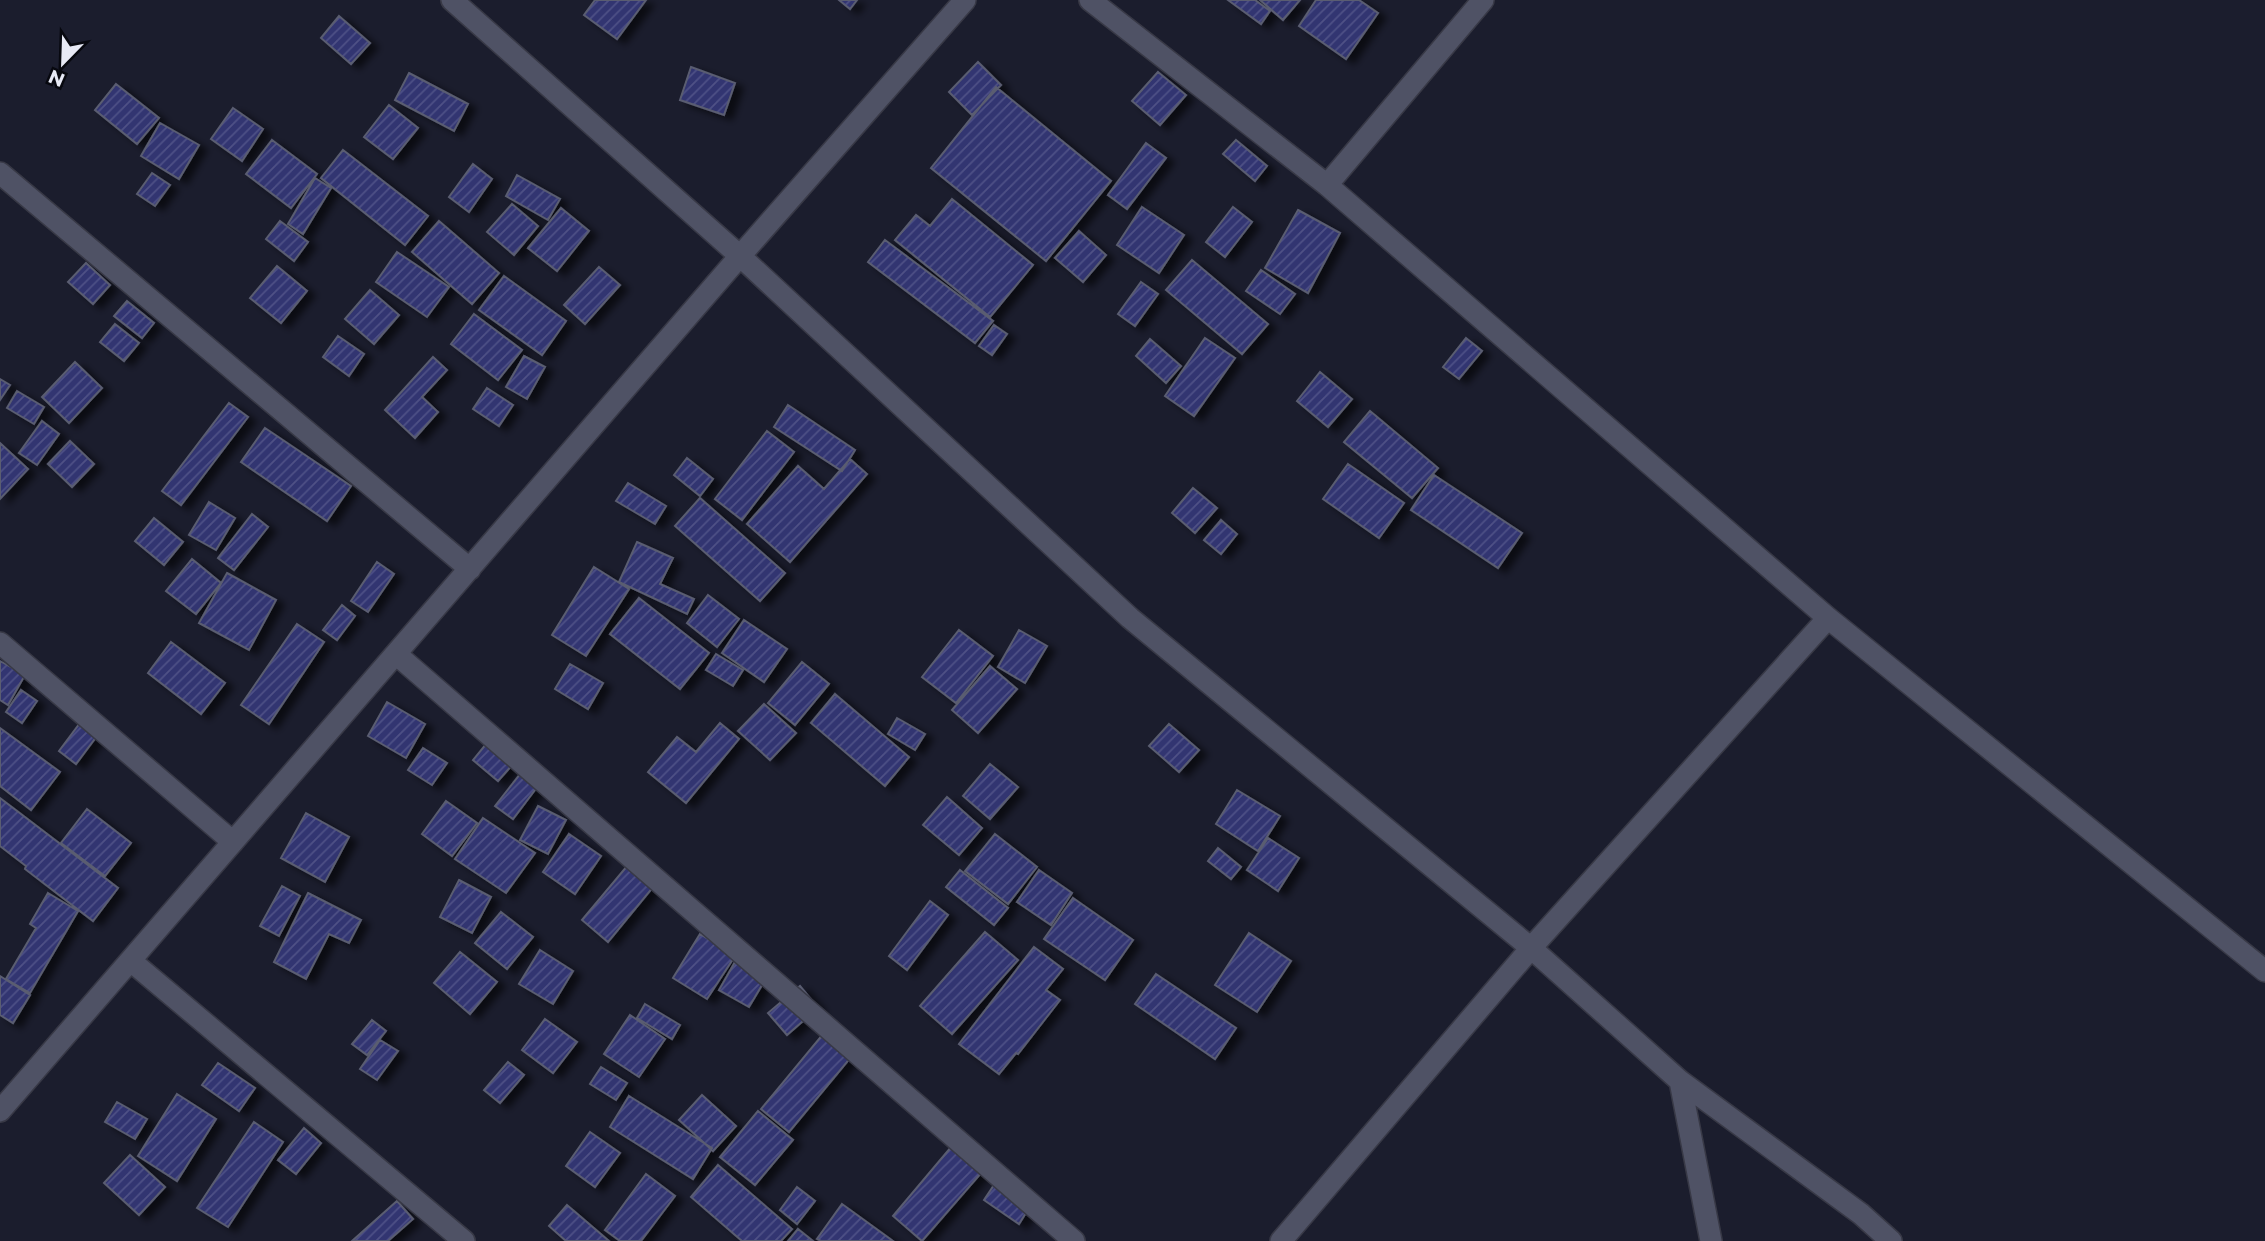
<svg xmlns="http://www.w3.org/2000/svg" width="2265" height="1241" font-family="Montserrat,sans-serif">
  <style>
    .building { fill: url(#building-hatch); stroke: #5a5d71; stroke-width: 2; filter: url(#shadow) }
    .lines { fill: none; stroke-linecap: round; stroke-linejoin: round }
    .street-casing { stroke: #383946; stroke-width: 24 }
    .street { stroke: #4f5265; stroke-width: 21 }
  </style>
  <defs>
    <pattern id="building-hatch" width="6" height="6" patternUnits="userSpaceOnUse" patternTransform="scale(1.75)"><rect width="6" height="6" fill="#313471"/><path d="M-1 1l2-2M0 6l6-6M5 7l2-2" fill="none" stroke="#4f5186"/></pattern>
    <filter id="shadow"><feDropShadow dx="8" dy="4.5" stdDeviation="3.5" flood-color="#0009"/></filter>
  </defs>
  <rect width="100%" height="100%" fill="#1b1d2d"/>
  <!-- building -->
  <path class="building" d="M595,0h51l-29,39 -33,-24z
    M839,0h18l-7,9z
    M1228,0h27l15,11 -9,13z
    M1260,0h40l-17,20z
    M1316,0h43l19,13 -32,46 -47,-33z
    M339,16l31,27 -19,21 -30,-26z
    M978,62l23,23 -29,30 -23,-23z
    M691,67l44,16 -11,32 -44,-15z
    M1158,72l28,23 -26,30 -28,-24z
    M409,73l59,31 -14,27 -59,-31z
    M116,84l43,34 -22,26 -42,-34z
    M996,87l115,94 -65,80 -115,-93z
    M389,105l29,23 -25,31 -29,-22z
    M233,108l30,21 -21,32 -31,-22z
    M160,123l39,22 -20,34 -38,-23z
    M272,140l45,34 -26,34 -45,-34z
    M1236,140l31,26 -12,15 -32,-27z
    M1146,143l20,15 -39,51 -19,-14z
    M343,150l85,66 -23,29 -84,-67z
    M473,164l19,15 -23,33 -20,-15z
    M152,173l18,12 -15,21 -18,-12z
    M517,175l43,24 -12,21 -42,-24z
    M315,178l16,10 -28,46 -15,-10z
    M952,199l81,66 -43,52 -95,-77 21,-25 14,11z
    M512,204l26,22 -24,29 -27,-23z
    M1142,207l42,28 -25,38 -42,-28z
    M1233,207l19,15 -27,35 -19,-15z
    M561,208l28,23 -32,40 -29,-23z
    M1298,210l42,23 -32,60 -43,-25z
    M280,221l28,21 -14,19 -28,-22z
    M439,221l60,52 -27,31 -60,-52z
    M1079,231l27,24 -23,27 -28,-24z
    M885,240l108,81 -18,22 -107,-81z
    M397,252l52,35 -22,30 -51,-35z
    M1192,260l76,64 -26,30 -76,-64z
    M86,263l24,22 -17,19 -25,-22z
    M277,266l30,25 -26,32 -31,-25z
    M599,267l21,18 -35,39 -21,-19z
    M1261,270l34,24 -15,20 -34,-23z
    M504,276l62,45 -24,34 -63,-45z
    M1141,282l17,12 -23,32 -17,-12z
    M370,290l29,25 -25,29 -29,-25z
    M127,301l27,22 -12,15 -28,-22z
    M474,314l48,36 -24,30 -47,-36z
    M115,324l24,19 -15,18 -24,-19z
    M994,325l13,9 -15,21 -13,-9z
    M338,336l26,18 -15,22 -26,-19z
    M1205,338l30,20 -41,58 -29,-20z
    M1466,338l16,13 -23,28 -16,-12z
    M1150,339l31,27 -15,17 -30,-27z
    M524,356l21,11 -18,32 -21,-12z
    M433,357l14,13 -25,27 16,15 -23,26 -30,-28z
    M75,362l27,26 -33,35 -27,-26z
    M1320,372l32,27 -24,28 -31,-26z
    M0,379l10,6 -10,15z
    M487,388l26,17 -14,21 -26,-17z
    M17,391l27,16 -10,17 -27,-16z
    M229,403l19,14 -67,88 -19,-14z
    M788,405l67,45 -13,21 -68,-44z
    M1370,411l68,57 -26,30 -68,-56z
    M42,421l17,13 -22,31 -18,-12z
    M265,428l86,58 -24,35 -86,-59z
    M767,431l27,21 -52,68 -27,-21z
    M70,441l24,23 -22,23 -24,-23z
    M0,443l28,26 -28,30z
    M687,458l26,21 -13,17 -26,-21z
    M850,459l17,15 -77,88 -43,-38 51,-58 26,23z
    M1348,464l56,39 -25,35 -56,-39z
    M1434,475l88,58 -24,35 -87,-58z
    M628,483l38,23 -11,18 -39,-23z
    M1193,488l24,20 -22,25 -23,-20z
    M700,498l85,75 -25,28 -85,-75z
    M209,502l26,16 -19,32 -27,-15z
    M252,514l16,13 -34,43 -16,-12z
    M154,518l29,24 -19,23 -29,-24z
    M1221,520l16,14 -16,20 -17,-14z
    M637,542l36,16 -13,26 34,15 -7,15 -68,-32z
    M192,559l29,24 -25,31 -30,-23z
    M377,562l17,12 -26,38 -17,-11z
    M594,567l35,22 -43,67 -34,-21z
    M227,573l49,27 -27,50 -50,-27z
    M708,595l31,24 -22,28 -30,-24z
    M639,598l70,55 -29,36 -70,-55z
    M342,605l13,11 -18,24 -14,-10z
    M744,620l43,29 -23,33 -42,-29z
    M297,624l27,18 -55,82 -28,-19z
    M959,630l34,26 -37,47 -34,-26z
    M1019,630l28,16 -22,37 -27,-16z
    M171,642l54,41 -24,31 -53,-41z
    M716,654l27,16 -10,16 -27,-16z
    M0,661l25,14 -17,30 -8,-5z
    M802,662l27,22 -34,41 -27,-22z
    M570,664l33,19 -15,26 -33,-20z
    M990,666l27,23 -39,44 -26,-23z
    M21,690l16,11 -15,22 -16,-11z
    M835,694l74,63 -24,29 -74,-63z
    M387,702l38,22 -19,34 -38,-22z
    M764,704l32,29 -26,27 -32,-29z
    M897,718l28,16 -10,16 -27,-16z
    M80,723l17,13 -21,28 -17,-13z
    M720,723l19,16 -53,64 -38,-31 29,-35 19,15z
    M1169,724l30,26 -20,22 -30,-26z
    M0,728l60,44 -29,38 -31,-24z
    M487,743l26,21 -15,17 -25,-21z
    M423,748l24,15 -15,22 -24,-15z
    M990,764l28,23 -28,32 -27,-23z
    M521,773l17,13 -25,33 -18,-13z
    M1237,790l43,26 -22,35 -42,-27z
    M947,797l35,31 -23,27 -36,-30z
    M0,798l118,90 -25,33 -68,-52 1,-3 -26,-20z
    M446,801l31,22 -25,33 -30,-22z
    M538,806l28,14 -18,34 -28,-14z
    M87,809l44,34 -26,33 -44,-33z
    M306,813l43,24 -24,45 -44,-24z
    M483,818l52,35 -29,40 -51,-34z
    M569,834l32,22 -26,38 -32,-22z
    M995,834l42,33 -29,37 -43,-33z
    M1268,838l31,20 -21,33 -31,-21z
    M1218,848l23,19 -10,12 -23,-18z
    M628,865l26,21 -46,56 -26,-22z
    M960,870l48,38 -14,17 -48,-38z
    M1039,870l33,23 -21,32 -34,-23z
    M459,880l32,17 -19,36 -32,-16z
    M282,886l18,10 -21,40 -19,-10z
    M48,893l30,18 -48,82 -24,-14 30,-51 -6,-4z
    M308,893l53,27 -12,23 -20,-9 -23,45 -32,-17z
    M1073,898l60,42 -28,40 -61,-41z
    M930,901l18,14 -41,55 -18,-14z
    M501,912l32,25 -26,32 -32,-26z
    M985,932l33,28 -66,74 -32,-28z
    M1249,933l42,28 -34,51 -42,-27z
    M700,934l35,22 -28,43 -34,-21z
    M1034,947l29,22 -17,21 14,10 -42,54 -2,-1 -17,21 -40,-30z
    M540,950l33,21 -20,33 -34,-20z
    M460,952l37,30 -27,32 -36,-31z
    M735,962l30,18 -16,27 -30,-17z
    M1156,974l80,54 -21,31 -80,-55z
    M0,976l30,19 -17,28 -13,-8z
    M800,986l18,22 -31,27 -19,-22z
    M645,1004l35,21 -8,14 -35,-21z
    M630,1015l35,24 -26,38 -35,-23z
    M545,1019l32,23 -24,31 -31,-23z
    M372,1020l14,11 -19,24 -15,-11z
    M824,1033l28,23 -63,76 -28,-23z
    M380,1040l18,11 -21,29 -17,-11z
    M508,1062l16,13 -24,28 -16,-13z
    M218,1063l37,25 -16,23 -37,-26z
    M601,1067l26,16 -11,17 -26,-16z
    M177,1094l39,25 -39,62 -39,-25z
    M702,1095l34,31 -23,25 -34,-31z
    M629,1096l83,52 -19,31 -83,-52z
    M117,1102l30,17 -12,20 -30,-17z
    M758,1111l35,29 -38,45 -35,-28z
    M254,1122l29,20 -55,85 -31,-19z
    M304,1128l17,15 -25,31 -18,-14z
    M590,1132l30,21 -25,34 -29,-21z
    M952,1146l31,25 -61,70 -29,-25z
    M130,1155l35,32 -26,28 -35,-32z
    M718,1165l74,64 -11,12h-39l-51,-44z
    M646,1174l29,22 -34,45h-21l-15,-11z
    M994,1185l35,23 -10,16 -35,-24z
    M797,1187l18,14 -18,23 -17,-14z
    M397,1201l16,18 -25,22h-36z
    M842,1204l51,37h-72l-4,-2z
    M567,1205l42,36h-43l-17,-15z
    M798,1229l15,12h-25z"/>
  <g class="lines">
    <defs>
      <path id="street" d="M452,0l288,256 390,362 401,330 149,133 181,133 30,27
        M1090,0l237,185 501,433 437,353
        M0,173l470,396
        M1327,185l156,-185
        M0,643l233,199
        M396,654l678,587
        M131,961l333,280
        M1680,1081l31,160
        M0,1111l740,-855 225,-256
        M1281,1241l250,-293 297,-330"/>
    </defs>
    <!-- street casing -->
    <use href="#street" class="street-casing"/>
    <!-- street -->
    <use href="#street" class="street"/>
  </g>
  <!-- north arrow -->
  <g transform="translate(63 63) rotate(203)" stroke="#07080f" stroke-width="5" paint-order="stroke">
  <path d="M0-5L12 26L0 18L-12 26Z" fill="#e7e9f5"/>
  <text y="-10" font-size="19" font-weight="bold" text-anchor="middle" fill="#e7e9f5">N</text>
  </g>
</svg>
